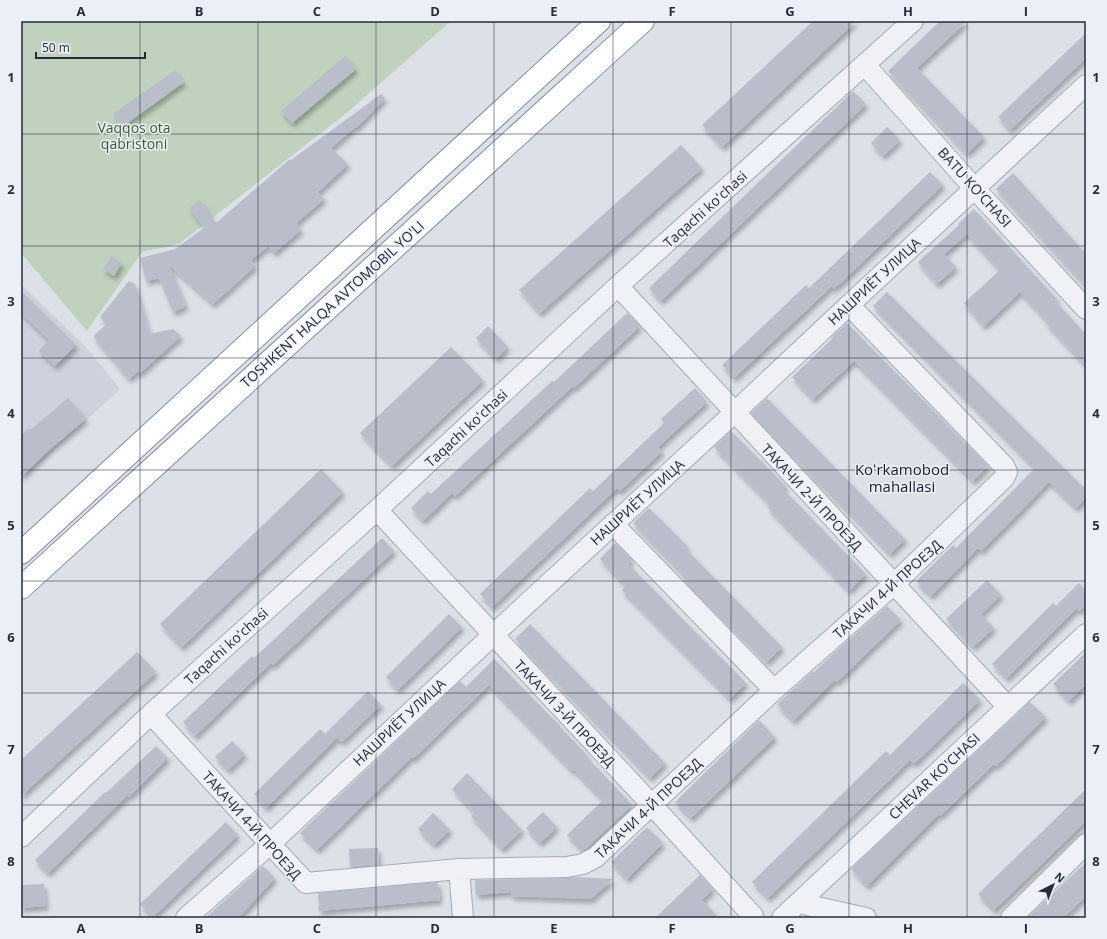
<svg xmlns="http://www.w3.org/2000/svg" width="1107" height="939" font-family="'Open Sans',sans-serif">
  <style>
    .built { fill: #ced2dc }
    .green { fill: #c0d2bd }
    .building { fill: #babeca; filter: url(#shadow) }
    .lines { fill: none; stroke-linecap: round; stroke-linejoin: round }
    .minor-casing { stroke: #a5aab4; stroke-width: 22 }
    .highway-casing { stroke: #838b9f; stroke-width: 24 }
    .minor { stroke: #eff1f6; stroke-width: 20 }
    .highway { stroke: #fff; stroke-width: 22 }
    .grid { fill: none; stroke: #252c3e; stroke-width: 1; stroke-opacity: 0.55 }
    .labels { text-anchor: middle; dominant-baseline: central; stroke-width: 3; stroke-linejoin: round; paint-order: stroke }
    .park-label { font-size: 14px; fill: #365b32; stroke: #eceff5 }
    .street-label { font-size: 14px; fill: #252c3e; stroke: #eceff5 }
    .neighbourhood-label { font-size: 15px; fill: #181d2f; stroke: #eceff5 }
    .neatline { fill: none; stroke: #252c3e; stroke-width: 1.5 }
    .grid-label { font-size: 13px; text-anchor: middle; font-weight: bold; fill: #252c3e }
  </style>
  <defs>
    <filter id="shadow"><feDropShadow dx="2.5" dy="4.5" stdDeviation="2" flood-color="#0004"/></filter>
  </defs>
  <rect width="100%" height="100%" fill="#dce0e7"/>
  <!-- built -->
  <path class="built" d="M21,284l64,62 35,43 -99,92z"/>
  <!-- green -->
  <path class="green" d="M21,21h430l-102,90 -170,133 -37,8 -55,79 -66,-78z"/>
  <!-- building -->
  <path class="building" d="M813,21h43l-134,126 -20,-22z
    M940,21h27l-50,47 67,69 -17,17 -79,-83z
    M1086,33v25l-76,72 -12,-13z
    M345,56l11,13 -64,54 -11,-12z
    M175,70l9,12 -62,45 -9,-13z
    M853,91l13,13 -205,197 -12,-13z
    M381,94l4,4 -29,30 -1,-1 -24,21 17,16 -30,28 6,7 -28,24 5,7 -27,23 -6,-7 -17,14 4,6 -42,38 -44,-39 17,41 -13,6 -14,-34 -13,3 -6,-23 35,-9 29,-21 -15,-20 11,-8 16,23 74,-64 1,1z
    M887,127l13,13 -17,16 -12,-13z
    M681,145l21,23 -162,145 -21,-23z
    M930,172l13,13 -109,104 -2,-3 -98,92 -12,-13 84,-80 3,3z
    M1013,173l73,81v32l-90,-97z
    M974,209l83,90 -2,2 31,33v32l-40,-43 1,-2 -27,-29 -36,34 -20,-23 36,-33 -33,-36 -23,20 12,13 -19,17 -19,-22 41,-37 -1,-1z
    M111,256l11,7 -8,13 -11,-7z
    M129,281l6,3 15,50 23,-5 8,7 -41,37 -2,-2 -9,8 -36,-43 14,-12 -7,-7z
    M21,291l55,54 -21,21 -16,-15 10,-11 -28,-27z
    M887,292l199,198v8l-10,10 -27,-26 -68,69 -3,-3 -47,48 -15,-15 37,-36 3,3 79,-80 -162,-162z
    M627,313l13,13 -66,62 -1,-2 -118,110 -3,-3 -29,28 -12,-13 17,-17 3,3 121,-113 2,1z
    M847,323l141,143 -15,15 -119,-120 -41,38 -21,-22 40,-38 -1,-1z
    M488,326l20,21 -12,12 -20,-21z
    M451,347l32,33 -91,86 -32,-33z
    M695,388l12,14 -49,45 4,4 -42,40 -3,-3 -125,119 -12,-13 110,-106 3,3 71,-68 -3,-4z
    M68,398l18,21 -37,31 -28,27v-42l8,-7 1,2z
    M767,398l138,141 -15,15 -139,-141z
    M731,431l55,55 -3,3 83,85 -17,17 -81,-83 3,-3 -57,-58z
    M321,469l22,23 -161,155 -22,-23z
    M649,508l39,39 -2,2 96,98 -15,15 -84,-84 2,-2 -52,-53z
    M382,538l12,13 -121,114 -2,-2 -76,73 -12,-14 69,-66 2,2z
    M615,543l17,17 -4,4 118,119 -16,16 -108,-109 4,-4 -26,-27z
    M987,580l14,15 -20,19 13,14 -21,19 -27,-28z
    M1079,583l7,7v15l-7,6 -2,-3 -70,70 -15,-14 61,-61 3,3z
    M887,606l14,14 -64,62 -2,-2 -42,41 -16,-17 36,-33 1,1 22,-21z
    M449,614l13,13 -64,63 -12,-13z
    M530,624l135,139 -15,15 -135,-139z
    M137,652l19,20 -135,124v-36z
    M1086,652v32l-17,17 -16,-17z
    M494,659l66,67v1l28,29 -1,1 45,48 -49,46 -16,-16 36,-35 -29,-30 -2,1 -83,-86 -75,73 -2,-1 -95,93 -17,-17 43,-41 117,-111 6,6z
    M963,683l17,17 -66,64 -4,-4 -142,138 -16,-16 134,-131 4,4z
    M368,691l13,14 -39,37 -5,-4 -71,70 -12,-14 66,-65 5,5z
    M1030,702l16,15 -50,49 -2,-2 -54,52 -1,-2 -72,72 -16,-17z
    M759,720l16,17 -84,81 -16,-16z
    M232,741l13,13 -17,16 -13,-13z
    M156,746l12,12 -39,39 -1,-2 -80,78 -13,-13 70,-68 1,1z
    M467,773l55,57 -20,19 -31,-33 3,-4 -22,-23z
    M1086,789v32l-92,89 -16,-16z
    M543,812l14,15 -17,16 -14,-15z
    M433,813l17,17 -16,15 -16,-16z
    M226,822l12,13 -85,82 -13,-13z
    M647,827l16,16 -36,36 -16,-17z
    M378,848l1,17 -29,2 -1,-18z
    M1086,862v34l-23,22h-36z
    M263,866l12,12 -37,40h-33z
    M700,875l13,14 -11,11 17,18h-64z
    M576,877l37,2 -22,20 -80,-3v-4l-35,3 -1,-15 92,-2z
    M438,882l2,18 -121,11 -1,-18z
    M44,884l2,22 -25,2v-23z"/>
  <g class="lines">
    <defs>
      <path id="minor" d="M865,65l109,123 112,121
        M618,286l390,421
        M377,510l275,295 101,111
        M613,524l161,166
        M151,714l155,169 153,-14 108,-2 16,-3 13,-7 178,-167 119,-105 111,-107 3,-6 -3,-6 -155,-161
        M21,837l130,-123 226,-204 241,-224 295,-265
        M459,869l4,49
        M799,903l67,15
        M186,918l84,-74 223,-209 241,-222 115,-108 237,-220
        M782,918l304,-284
        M1011,918l75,-74"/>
      <path id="highway" d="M21,553l578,-532
        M21,588l622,-567"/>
    </defs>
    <!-- minor casing -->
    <use href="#minor" class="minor-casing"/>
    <!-- highway casing -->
    <use href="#highway" class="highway-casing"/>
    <!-- minor -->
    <use href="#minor" class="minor"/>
    <!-- highway -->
    <use href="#highway" class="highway"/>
  </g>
  <!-- grid -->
  <path class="grid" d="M140,21v897M258,21v897M376,21v897M494,21v897M613,21v897M731,21v897M849,21v897M967,21v897M21,134h1065M21,246h1065M21,358h1065M21,470h1065M21,581h1065M21,693h1065M21,805h1065"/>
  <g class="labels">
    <!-- park labels -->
    <g class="park-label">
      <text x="134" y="127">Vaqqos ota<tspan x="134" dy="16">qabristoni</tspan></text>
    </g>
    <!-- street labels -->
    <g class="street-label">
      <text transform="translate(975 187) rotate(48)">BATU KO'CHASI</text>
      <text transform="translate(705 209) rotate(-42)">Taqachi koʻchasi</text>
      <text transform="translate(874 281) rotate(-43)">НАШРИЁТ УЛИЦА</text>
      <text transform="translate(332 304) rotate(-42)">TOSHKENT HALQA AVTOMOBIL YO'LI</text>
      <text transform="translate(466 428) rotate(-43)">Taqachi koʻchasi</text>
      <text transform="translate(812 497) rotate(47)">ТАКАЧИ 2-Й ПРОЕЗД</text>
      <text transform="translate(637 502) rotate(-42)">НАШРИЁТ УЛИЦА</text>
      <text transform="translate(887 589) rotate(-42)">ТАКАЧИ 4-Й ПРОЕЗД</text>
      <text transform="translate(226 646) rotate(-42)">Taqachi koʻchasi</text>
      <text transform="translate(565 713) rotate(47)">ТАКАЧИ 3-Й ПРОЕЗД</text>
      <text transform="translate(399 722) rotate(-43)">НАШРИЁТ УЛИЦА</text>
      <text transform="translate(934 776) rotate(-43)">CHEVAR KO'CHASI</text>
      <text transform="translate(648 808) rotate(-43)">ТАКАЧИ 4-Й ПРОЕЗД</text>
      <text transform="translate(252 825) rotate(48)">ТАКАЧИ 4-Й ПРОЕЗД</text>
    </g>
    <!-- neighbourhood labels -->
    <g class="neighbourhood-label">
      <text x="902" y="469">Koʻrkamobod<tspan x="902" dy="17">mahallasi</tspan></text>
    </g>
  </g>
  <!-- border -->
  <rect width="1107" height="939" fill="none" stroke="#eceff5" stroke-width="44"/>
  <!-- north arrow -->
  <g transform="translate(1053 885) rotate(42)" stroke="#eceff5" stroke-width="3" paint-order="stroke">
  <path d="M0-3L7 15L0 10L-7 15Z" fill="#252c3e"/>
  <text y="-6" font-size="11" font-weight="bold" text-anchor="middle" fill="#252c3e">N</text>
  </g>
  <!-- scale -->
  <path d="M36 52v6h109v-6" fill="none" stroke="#252c3e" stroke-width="2"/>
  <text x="42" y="52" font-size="12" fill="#252c3e" stroke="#eceff5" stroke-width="3" paint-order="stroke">50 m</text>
  <rect x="22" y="22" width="1063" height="895" class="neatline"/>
  <g class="grid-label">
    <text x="81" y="16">A</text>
    <text x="199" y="16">B</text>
    <text x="317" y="16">C</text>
    <text x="435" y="16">D</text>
    <text x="554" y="16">E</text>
    <text x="672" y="16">F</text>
    <text x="790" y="16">G</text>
    <text x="908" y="16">H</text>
    <text x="1026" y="16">I</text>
    <text x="11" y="82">1</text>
    <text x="1096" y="82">1</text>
    <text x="11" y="194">2</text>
    <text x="1096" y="194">2</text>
    <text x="11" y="306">3</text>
    <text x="1096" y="306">3</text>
    <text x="11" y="418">4</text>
    <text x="1096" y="418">4</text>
    <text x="11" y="530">5</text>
    <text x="1096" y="530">5</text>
    <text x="11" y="642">6</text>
    <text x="1096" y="642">6</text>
    <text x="11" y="754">7</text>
    <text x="1096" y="754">7</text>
    <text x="11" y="866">8</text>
    <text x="1096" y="866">8</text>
    <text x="81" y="933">A</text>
    <text x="199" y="933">B</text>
    <text x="317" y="933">C</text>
    <text x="435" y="933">D</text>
    <text x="554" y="933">E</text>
    <text x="672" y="933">F</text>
    <text x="790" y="933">G</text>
    <text x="908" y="933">H</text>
    <text x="1026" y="933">I</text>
  </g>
</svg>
